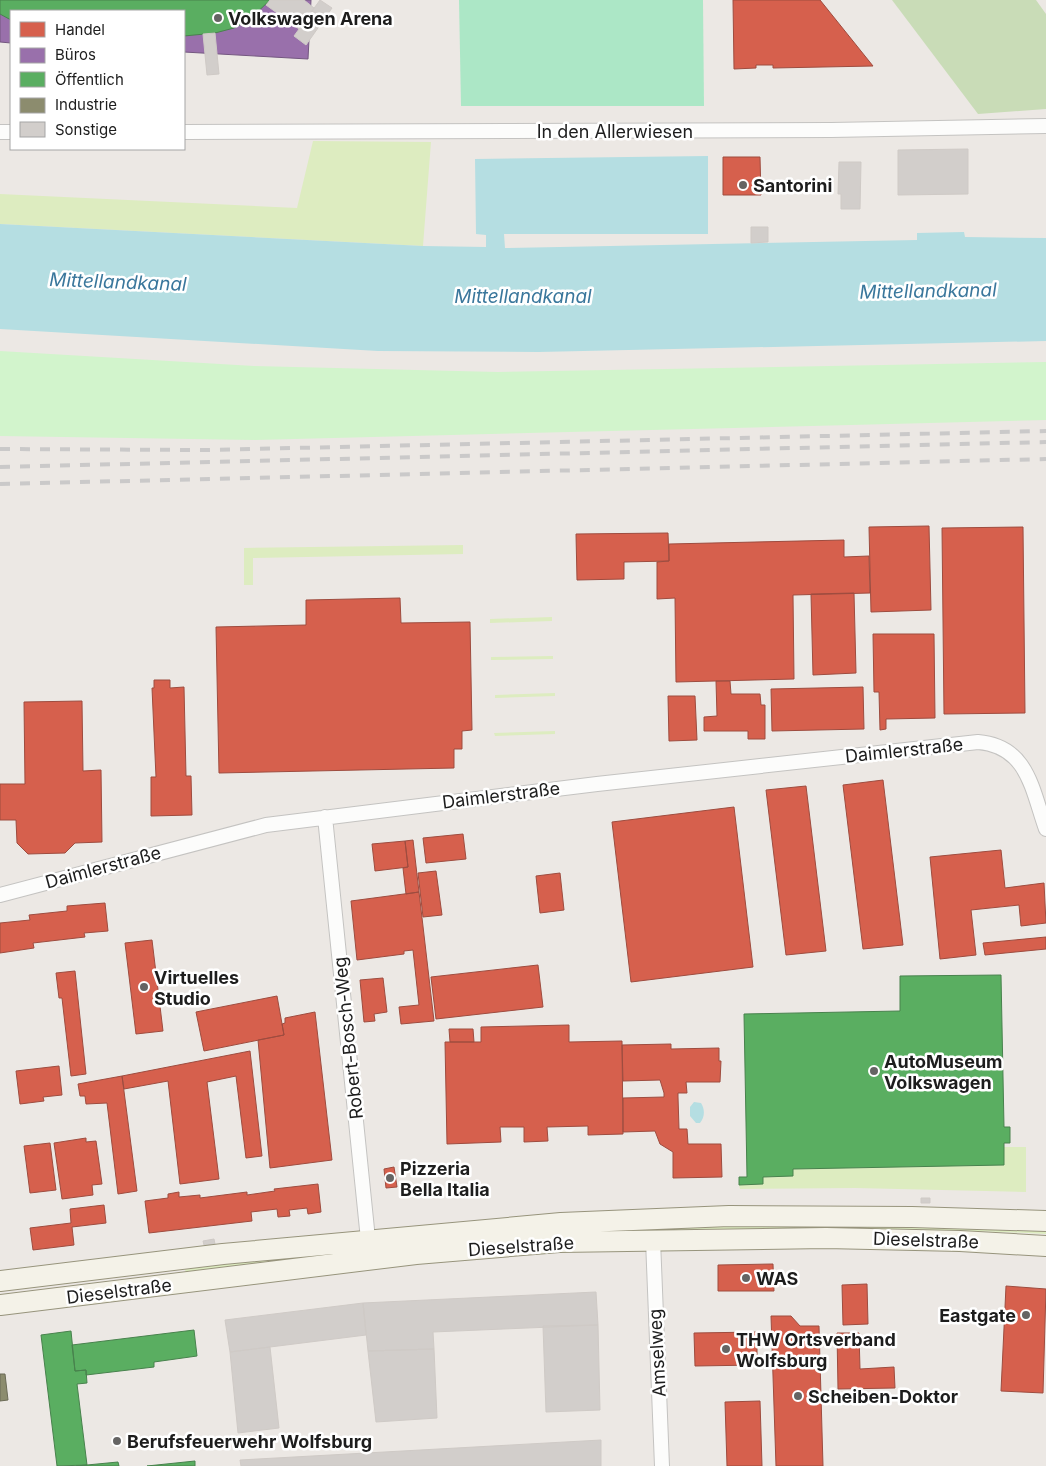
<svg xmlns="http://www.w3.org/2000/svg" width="1046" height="1466" font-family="Inter,sans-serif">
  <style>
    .grass { fill: #ddecc0 }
    .forest { fill: #c9dcb7 }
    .park { fill: #d2f4cc }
    .pitch { fill: #ace7c6 }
    .water { fill: #b5dee2 }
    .shops { fill: #d6604d; stroke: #9e4c3f }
    .offices { fill: #9970ab; stroke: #745780 }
    .public { fill: #5aae61; stroke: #48824d }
    .industry { fill: #8c8c6e; stroke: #6b6b56 }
    .building { fill: #d2cecb; stroke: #cfcac6 }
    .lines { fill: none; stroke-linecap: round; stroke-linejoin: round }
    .street-casing { stroke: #c4c3c1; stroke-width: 16 }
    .secondary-casing { stroke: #97947c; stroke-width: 22 }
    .street { stroke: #fcfcfb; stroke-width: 14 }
    .secondary { stroke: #f4f2e8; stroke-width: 20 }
    .rail { stroke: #cac9c9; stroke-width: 4; stroke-dasharray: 10 10; stroke-linecap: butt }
    .poi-dot { fill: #656463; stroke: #fff; stroke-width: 2 }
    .labels { text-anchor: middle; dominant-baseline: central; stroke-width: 5; stroke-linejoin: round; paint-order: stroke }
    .poi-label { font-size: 18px; font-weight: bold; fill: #1d1d1d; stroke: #fff; text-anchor: start }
    .street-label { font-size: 18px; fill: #1d1d1d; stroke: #fff }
    .water-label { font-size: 19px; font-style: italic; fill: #3a779c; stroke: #fff }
  </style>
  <rect width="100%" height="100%" fill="#ece8e4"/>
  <!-- grass -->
  <path class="grass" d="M313,141l118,1 -8,104 -423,-22v-30l297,14z
    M463,545v9l-210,4v27h-9v-37z
    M552,617v4l-62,2v-4z
    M553,656v3l-62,1v-3z
    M555,693v3l-60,2v-3z
    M555,731v3l-60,2 -1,-3z
    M1004,1147h22v45l-171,-4 -115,1 -1,-4 24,-1v-7l29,-1 1,-7 211,-4z
    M683,1223l363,4v7c-193,-10 -385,-3 -578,1z
    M286,1257l-38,9 -62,6 -2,-4z"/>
  <!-- forest -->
  <path class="forest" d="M892,0h144l10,14v95l-68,5z"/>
  <!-- park -->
  <path class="park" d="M0,351l254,15 244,6 548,-10v58l-791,20 -255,-4z"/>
  <!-- pitch -->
  <path class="pitch" d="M459,0h244l1,106h-243z"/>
  <!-- water -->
  <path class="water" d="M708,156v78h-204l1,14 412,-8v-7l47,-1 1,5 81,1v103l-508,11 -160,-1 -378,-22v-105l423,22 63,1v-12l-10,-1 -1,-75z
    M694,1102l7,1c4,6 4,14 -1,20h-4l-6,-7v-9z"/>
  <!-- shops -->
  <path class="shops" d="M733,0h87l53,66 -100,2v-3h-17v3l-22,1z
    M723,157h37l1,38h-38z
    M929,526l2,84 -60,2 -2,-85z
    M1023,527l2,186 -81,1 -2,-186z
    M668,533l1,28 -45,1v17l-47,1 -1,-46z
    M844,540v17l25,-1 1,37 -77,2 1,84 -118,3 -1,-84 -18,1v-37l12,-1v-17z
    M854,593l2,80 -43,2 -2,-81z
    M400,598l1,25 69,-1 2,108 -10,1v18h-8v19l-235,5 -3,-146 90,-2v-25z
    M873,634h61l1,84 -49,1v10l-6,1 -1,-38h-5z
    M154,680h16v8l14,-1 2,89h5l1,39 -41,1v-39h5l-4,-89h2z
    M716,681h14l1,13h29l1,11h4v34h-17v-8h-44v-14l13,-1z
    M863,687l1,42 -92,2 -1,-42z
    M668,696h27l2,44 -28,1z
    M82,701l1,70 18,-1 1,72 -27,1 -10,10 -37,1 -11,-11 -1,-23h-16v-36h25l-1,-82z
    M883,780l20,165 -40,4 -20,-164z
    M806,786l20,165 -40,4 -20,-165z
    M734,807l19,160 -122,15 -19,-160z
    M463,834l3,25 -40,4 -3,-25z
    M413,840l6,52 -13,2 -3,-26 5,-1 -3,-26z
    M405,841l3,26 -33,4 -3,-27z
    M1001,850l4,38 39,-5 2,40 -25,3 -2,-21 -48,5 5,45 -36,4 -10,-102z
    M436,871l6,44 -19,2 -5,-44z
    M560,873l4,37 -24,3 -4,-37z
    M419,892l15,129 -33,3 -2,-17 20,-2 -6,-55 -9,1v3l-47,6 -6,-59z
    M105,903l3,28 -24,2 1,4 -52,6 1,5 -34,5v-30l30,-3 -1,-5 38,-4v-5z
    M1046,937v12l-61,6 -2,-12z
    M152,940l11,91 -27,3 -11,-91z
    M538,965l5,42 -107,12 -5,-42z
    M75,971l11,103 -15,2 -9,-78h-3l-3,-25z
    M383,978l4,34 -13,2 1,7 -11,1 -4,-42z
    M277,996l7,39 -80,16 -8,-39z
    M315,1012l17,148 -62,8 -12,-128 26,-5 -2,-11 3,-1v-5z
    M569,1025v17l53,-1 1,93 -35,1v-9l-41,1 1,14 -24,1v-15h-24l1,15 -54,2 -2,-102h36v-15z
    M449,1029h24l1,13h-24z
    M671,1044v5l48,-1v13h2l-1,21h-34l1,11h-9v4l1,32h8l1,15h33l1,33 -49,1v-26l-13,-8 -5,-13 -32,1v-34l41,-1v-4l-4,-13 -37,1 -1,-36z
    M250,1051l12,105 -16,2 -10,-82 -29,6 12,97 -39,5 -12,-103 -44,8 -2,-13z
    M59,1066l3,29 -19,2 1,4 -24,3 -4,-33z
    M122,1076l15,115 -19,3 -11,-91 -21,1 -1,-8h-5l-2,-12z
    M86,1138v4l10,-1 6,43 -10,1 1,10 -31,4 -8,-56z
    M50,1143l6,47 -26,3 -6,-47z
    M394,1167l3,20 -11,1 -2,-19z
    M318,1184l3,28 -13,2 -1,-6 -18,2 1,6 -12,1 -1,-8 -26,3 1,9 -103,12 -4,-32 23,-3v-4l11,-2v5l21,-2v3l47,-6v3l28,-4 -1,-2z
    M104,1205l2,18 -34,4 2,18 -41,5 -3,-22 41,-5 -1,-14z
    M773,1264l1,27h-56v-26z
    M867,1284l1,40 -25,1 -1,-40z
    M1006,1286l40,3 -3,104 -42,-2z
    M771,1316h20l9,10h19l4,140h-47z
    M757,1332v33l-62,1 -1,-33z
    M837,1333h22l1,36 34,-2 1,21 -57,1z
    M760,1401l2,65h-35l-2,-64z"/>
  <!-- offices -->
  <path class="offices" d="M0,0h311l-3,59 -124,-7v-41h-173v32l-11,-1z"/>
  <!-- public -->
  <path class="public" d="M0,0h270l-21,20 -15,8 -19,5 -31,3v-25h-173v9l-11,-6z
    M1001,975l3,152h6v16h-6v22l-211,4v7l-30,1v7l-24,1v-8h8l-3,-163 156,-3v-35z
    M194,1330l3,26 -43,6v5l-68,8v-5l-11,1 -3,-26z
    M71,1331l4,40 11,-1 1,13 -10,1 10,81 -30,1 -16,-131z
    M195,1461v5h-48z
    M118,1462l1,4h-43l11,-1z"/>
  <!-- industry -->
  <path class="industry" d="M0,1374h5l3,26 -8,1z"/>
  <!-- building -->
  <path class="building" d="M270,0h34l10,8 -15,21 -33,-24z
    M320,0l12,8 -26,37 -12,-9 8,-11 8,5 9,-13 -7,-6z
    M215,33l4,41 -12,1 -4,-41z
    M968,149v45l-70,1v-45z
    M839,162h22l-1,47h-19v-15h-3z
    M751,227h17v15l-17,1z
    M921,1198h9v5h-9z
    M214,1239l1,5 -11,1 -1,-4z
    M596,1292l2,33 -165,7 1,17 -66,2 -5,-48z
    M363,1303l3,32 -136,17 -5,-32z
    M598,1325l2,85 -54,2 -3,-86z
    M270,1347l9,81 -41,5 -8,-81z
    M434,1349l3,69 -61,4 -8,-71z
    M601,1440v26h-360l-1,-6z"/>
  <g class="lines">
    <defs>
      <path id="street" d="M0,132h11
        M184,132l647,-2 215,-4
        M325,817l44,432
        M0,895l266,-70 331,-41 381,-42c50,4 54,48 68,87
        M653,1240l9,226"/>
      <path id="secondary" d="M0,1281l223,-27 338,-31 168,-7 183,1 134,4
        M0,1305l416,-51 143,-12 267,-4 134,3 86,5"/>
    </defs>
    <!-- street casing -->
    <use href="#street" class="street-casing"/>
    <!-- secondary casing -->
    <use href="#secondary" class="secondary-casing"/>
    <!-- street -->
    <use href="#street" class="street"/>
    <!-- secondary -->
    <use href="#secondary" class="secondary"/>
    <!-- rail -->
    <path class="rail" d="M0,449l205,1 841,-19
      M0,467l1046,-25
      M0,484l1046,-25"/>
  </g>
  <!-- markers -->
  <g class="poi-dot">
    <circle cx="218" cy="18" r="5"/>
    <circle cx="743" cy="185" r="5"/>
    <circle cx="144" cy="987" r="5"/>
    <circle cx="874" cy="1071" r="5"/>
    <circle cx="390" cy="1178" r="5"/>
    <circle cx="746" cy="1278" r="5"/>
    <circle cx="1026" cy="1315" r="5"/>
    <circle cx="726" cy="1349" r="5"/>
    <circle cx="798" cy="1396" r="5"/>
    <circle cx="117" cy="1441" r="5"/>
  </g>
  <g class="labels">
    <!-- poi labels -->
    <g class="poi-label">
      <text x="228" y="18">Volkswagen Arena</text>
      <text x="753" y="185">Santorini</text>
      <text x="154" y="977">Virtuelles<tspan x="154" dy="21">Studio</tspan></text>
      <text x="884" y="1061">AutoMuseum<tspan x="884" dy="21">Volkswagen</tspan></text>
      <text x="400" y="1168">Pizzeria<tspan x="400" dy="21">Bella Italia</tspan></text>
      <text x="756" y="1278">WAS</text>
      <text x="1016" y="1315" text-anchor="end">Eastgate</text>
      <text x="736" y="1339">THW Ortsverband<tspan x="736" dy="21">Wolfsburg</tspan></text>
      <text x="808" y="1396">Scheiben-Doktor</text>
      <text x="127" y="1441">Berufsfeuerwehr Wolfsburg</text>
    </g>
    <!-- street labels -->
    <g class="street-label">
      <text x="615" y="131">In den Allerwiesen</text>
      <text transform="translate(904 750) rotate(-6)">Daimlerstraße</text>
      <text transform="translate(501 795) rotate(-7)">Daimlerstraße</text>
      <text transform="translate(103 867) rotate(-15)">Daimlerstraße</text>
      <text transform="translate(348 1038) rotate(-96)">Robert-Bosch-Weg</text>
      <text transform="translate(926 1240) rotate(2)">Dieselstraße</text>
      <text transform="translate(521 1246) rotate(-4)">Dieselstraße</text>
      <text transform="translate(119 1291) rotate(-7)">Dieselstraße</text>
      <text transform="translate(657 1353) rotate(-93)">Amselweg</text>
    </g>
    <!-- water labels -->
    <g class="water-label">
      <text transform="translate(118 282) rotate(2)">Mittellandkanal</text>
      <text transform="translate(928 291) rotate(-1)">Mittellandkanal</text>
      <text x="523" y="296">Mittellandkanal</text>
    </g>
  </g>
  <!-- legend -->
  <rect x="10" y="10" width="175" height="140" fill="#ffffff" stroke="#a5a5a5"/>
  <rect x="20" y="22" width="25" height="15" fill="#d6604d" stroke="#a5a5a5"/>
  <text x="55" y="35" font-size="15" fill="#1d1d1d">Handel</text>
  <rect x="20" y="48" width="25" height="15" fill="#9970ab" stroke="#a5a5a5"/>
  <text x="55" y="60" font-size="15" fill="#1d1d1d">Büros</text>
  <rect x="20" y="72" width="25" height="15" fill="#5aae61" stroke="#a5a5a5"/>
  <text x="55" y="85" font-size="15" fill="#1d1d1d">Öffentlich</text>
  <rect x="20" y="98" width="25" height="15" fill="#8c8c6e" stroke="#a5a5a5"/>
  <text x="55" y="110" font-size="15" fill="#1d1d1d">Industrie</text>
  <rect x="20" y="122" width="25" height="15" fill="#d2cecb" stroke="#a5a5a5"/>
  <text x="55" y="135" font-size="15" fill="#1d1d1d">Sonstige</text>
</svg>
